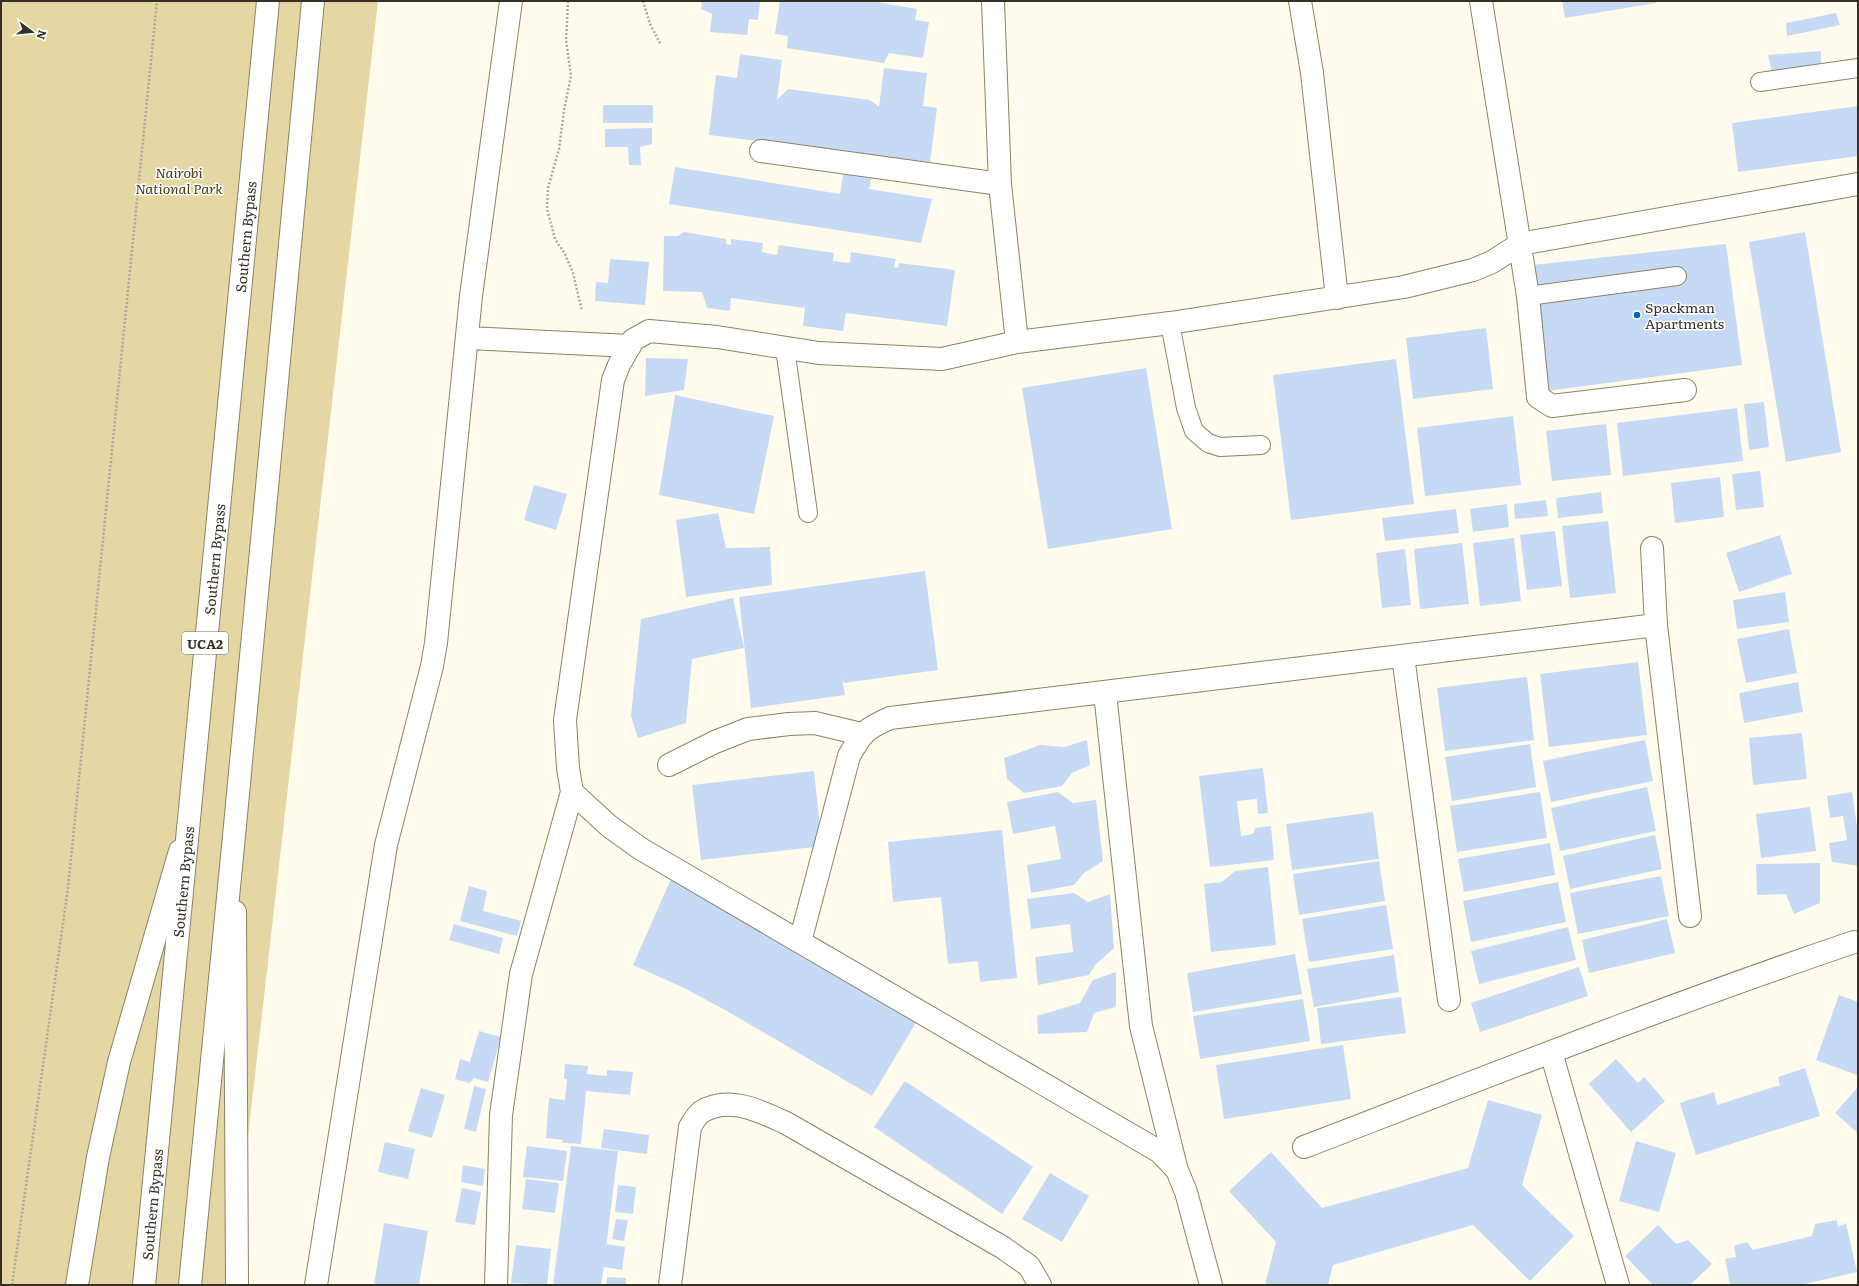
<svg xmlns="http://www.w3.org/2000/svg" width="1859" height="1286" font-family="Literata,serif">
  <style>
    .green { fill: #e4d7a4 }
    .building { fill: #c7daf5 }
    .lines { fill: none; stroke-linecap: round; stroke-linejoin: round }
    .lane-casing { stroke: #8b8363; stroke-width: 20 }
    .street-casing { stroke: #8b8363; stroke-width: 24 }
    .primary-casing { stroke: #8b8363; stroke-width: 24 }
    .highway-casing { stroke: #8b8363; stroke-width: 24 }
    .path { stroke: #aca89a; stroke-width: 2.5; stroke-dasharray: 2 2; stroke-linecap: butt }
    .lane { stroke: #fff; stroke-width: 18 }
    .street { stroke: #fff; stroke-width: 22 }
    .primary { stroke: #fff; stroke-width: 22 }
    .highway { stroke: #fff; stroke-width: 22 }
    .poi-dot { fill: #0163cc; stroke: #fff; stroke-width: 1.5 }
    .labels { text-anchor: middle; dominant-baseline: central; stroke-width: 3; stroke-linejoin: round; paint-order: stroke }
    .shield { fill: #fff; stroke: #716e65; stroke-width: 1 }
    .shield-label { font-size: 13px; font-weight: bold; fill: #343023 }
    .park-label { font-size: 14px; font-style: italic; fill: #473d1a; stroke: #fff }
    .street-label { font-size: 14px; fill: #343023; stroke: #fff }
    .poi-label { font-size: 14px; fill: #343023; stroke: #fff; text-anchor: start }
  </style>
  <rect width="100%" height="100%" fill="#fffbed"/>
  <!-- green -->
  <path class="green" d="M1,1h377l-147,1284h-230z"/>
  <!-- building -->
  <path class="building" d="M702,1h58l-2,19 -9,-1 -2,16 -37,-3 2,-18 -11,-5z
    M780,1h91l46,8 -2,11 14,2 -6,36 -34,-5 -5,10 -97,-15 1,-12 -13,-2z
    M1562,1h94v2l-91,15z
    M1836,13l4,12 -53,11 -1,-13z
    M1821,51v14l-49,8 -4,-18z
    M740,54l42,6 -5,40 11,-11 82,11 9,7 5,-39 43,5 -4,33 14,2 -7,54 -221,-27 7,-60 21,3z
    M603,105h50v18h-50z
    M1858,106v50l-120,16 -6,-49z
    M652,128v16l-12,3 1,18h-12l-1,-18h-23v-18z
    M675,167l165,27 4,-25 28,5 -3,15 63,10 -11,44 -252,-39z
    M684,232l42,7v5l5,1v-6l32,4 -1,9 15,3 2,-10 55,8 -1,8 17,2 1,-11 45,7 -2,8 4,1 1,-5 56,7 -8,56 -101,-13 -3,18 -40,-5 2,-18 -74,-10 -1,13 -23,-3 -5,-16 -39,-1 1,-55h14z
    M1805,232l36,220 -55,10 -37,-220z
    M1726,244l16,121 -195,26 -14,-126z
    M610,259l39,3 -4,43 -50,-4 1,-19 12,1z
    M1486,328l7,61 -80,10 -7,-61z
    M646,358l42,1 -4,31 -39,6z
    M1396,359l18,145 -123,16 -18,-145z
    M1146,368l26,161 -124,20 -26,-161z
    M675,395l99,21 -20,98 -95,-19z
    M1764,402l5,45 -20,3 -5,-46z
    M1737,408l6,53 -120,15 -6,-53z
    M1513,416l8,69 -96,11 -8,-68z
    M1606,424l5,51 -59,6 -6,-50z
    M1760,471l4,36 -28,3 -4,-36z
    M1720,477l4,40 -49,6 -4,-40z
    M534,485l33,9 -11,36 -32,-10z
    M1601,492l2,21 -45,5 -2,-20z
    M1546,500l2,16 -33,3 -1,-15z
    M1507,504l2,23 -36,5 -3,-23z
    M1456,509l3,24 -74,8 -3,-23z
    M718,513l8,35 44,-1 2,38 -86,12 -10,-77z
    M1608,521l8,72 -46,5 -8,-72z
    M1555,531l7,55 -35,4 -7,-55z
    M1780,535l12,39 -53,18 -13,-39z
    M1514,538l7,63 -41,5 -7,-63z
    M1462,543l7,61 -49,5 -6,-60z
    M1405,549l6,56 -29,3 -6,-55z
    M925,571l13,99 -94,13 -2,-5 3,17 -94,13 -12,-111z
    M1785,592l4,30 -52,7 -4,-29z
    M733,598l11,50 -52,11 -6,64 -48,15 -7,-22 10,-97z
    M1789,629l8,44 -51,10 -9,-44z
    M1638,662l9,73 -98,12 -9,-73z
    M1527,677l7,63 -89,11 -8,-63z
    M1798,682l5,30 -59,11 -5,-30z
    M1802,733l5,46 -54,6 -4,-47z
    M1087,740l3,25 -18,8 -10,13 -38,7 -17,-14 -3,-21 36,-13 24,2z
    M1645,740l8,41 -102,21 -8,-41z
    M1530,744l6,43 -84,14 -7,-44z
    M1263,768l5,45 -10,1 -1,-15 -20,2 4,35 12,-2 2,-6 16,-2 3,34 -64,7 -11,-91z
    M814,771l8,75 -121,14 -9,-75z
    M1647,787l9,44 -96,20 -9,-43z
    M1058,792l15,11 23,-3 7,61 -19,12 -10,12 -43,8 -4,-28 34,-6 -6,-33 -42,8 -6,-32z
    M1540,792l7,46 -90,14 -7,-46z
    M1852,792l6,41v33l-26,-4 -3,-19 18,-3 -4,-24 -13,2 -3,-22z
    M1810,807l6,44 -55,7 -5,-44z
    M1373,812l6,47 -87,11 -6,-46z
    M1002,830l15,148 -37,4 -2,-21 -30,3 -7,-67 -48,5 -5,-60z
    M1655,835l7,34 -92,20 -7,-33z
    M1550,843l5,32 -91,17 -6,-33z
    M1379,861l6,40 -86,14 -6,-41z
    M1820,863v40l-26,11 -8,-20 -29,1 -1,-31z
    M1268,867l8,78 -65,7 -7,-68 18,-2 13,-11z
    M1661,876l8,40 -91,18 -8,-41z
    M671,879l247,140 -46,77 -145,-85 -45,-24 -49,-22z
    M1558,882l8,40 -95,20 -8,-41z
    M469,886l18,5 -4,20 38,10 -4,15 -57,-15z
    M1074,893l14,9 22,-8 4,54 -19,17 -6,10 -51,10 -3,-28 38,-5 -3,-28 -39,5 -4,-30z
    M1386,905l7,44 -84,13 -7,-43z
    M1667,919l8,34 -86,20 -7,-33z
    M454,924l49,14 -4,16 -50,-14z
    M1568,927l8,33 -97,24 -8,-33z
    M1295,954l7,40 -109,18 -6,-39z
    M1394,955l5,37 -85,15 -7,-38z
    M1579,967l9,29 -108,36 -9,-29z
    M1116,972v35l-22,6 -7,19 -49,2 -1,-18 43,-13 13,-23z
    M1839,995l19,7 -1,73 -41,-15z
    M1401,997l5,36 -85,11 -4,-36z
    M1303,999l7,42 -110,18 -7,-43z
    M479,1031l22,6 -13,45 -14,-4 -4,5 -15,-4 5,-20 10,3z
    M1343,1045l8,54 -127,20 -8,-54z
    M1616,1059l22,24 6,-6 21,24 -34,31 -42,-48z
    M565,1064l23,2 -1,8 20,2v-6l26,2 -3,23 -44,-4 -5,53 -19,-1 1,-3 -17,-2 3,-40 16,2 2,-21h-3z
    M1805,1068l15,48 -124,39 -16,-52 34,-11 3,13 63,-20 -2,-8z
    M905,1081l128,86 -31,47 -128,-87z
    M474,1086l12,3 -10,43 -12,-3z
    M1858,1087v46l-23,-20z
    M421,1088l24,7 -13,43 -24,-7z
    M1488,1100l54,15 -20,70 52,51 -44,45 -57,-56 -140,40 -5,20h-63l11,-43 -47,-51 42,-39 51,56 146,-40z
    M604,1129l45,6 -2,19 -46,-6z
    M1636,1141l40,12 -17,59 -40,-11z
    M385,1142l30,7 -7,30 -30,-7z
    M527,1146l40,5 -4,30 -40,-4z
    M571,1146l47,5 -12,97 1,-4 18,3 -3,23 -18,-3 -3,18h-48z
    M463,1165l22,4 -2,17 -22,-4z
    M1050,1173l39,23 -27,46 -40,-23z
    M526,1179l33,4 -4,30 -33,-4z
    M618,1185l18,2 -3,27 -18,-2z
    M462,1188l19,4 -6,33 -20,-3z
    M616,1219l12,1 -4,21 -12,-2z
    M1837,1220l1,7 8,-4 11,49 -57,13h-70l-5,-26 11,-2 -2,-11 13,-4 6,8 59,-14 3,-12z
    M384,1223l44,8 -9,54h-45z
    M1658,1225l18,19 12,-4 24,24 -22,21h-37l-28,-29z
    M516,1245l35,4 -4,36 -36,-2z
    M607,1277l19,1v7h-20z"/>
  <g class="lines">
    <defs>
      <path id="lane" d="M1760,82l98,-14
        M1528,296l149,-20
        M1170,323l16,85 8,23 14,12 12,4 41,-2
        M785,348l23,165"/>
      <path id="street" d="M993,1l7,183 17,158
        M1300,1l12,72 25,225
        M1481,1l47,295 10,101 14,9 133,-16
        M761,151l239,33
        M467,338l163,8
        M1656,625l34,291
        M1403,656l46,344
        M1105,693l36,333 35,141
        M669,765l46,-23 33,-13 41,-5 26,-1 46,11
        M800,942l49,-186c13,-23 16,-27 41,-38l766,-93 -4,-77
        M1551,1052l67,233
        M1304,1147c182,-70 364,-142 550,-205
        M316,1285l70,-440 46,-179 4,-23 35,-347 40,-295
        M496,1285l5,-170 20,-141 51,-182
        M670,1285l20,-158c3,-5 7,-12 11,-15 28,-17 59,-1 85,11l216,124 27,19 11,19
        M1211,1285l-25,-93 -9,-22 -17,-18 -519,-303 -32,-23 -37,-34 -4,-24 -3,-48 48,-340 6,-15 14,-25 16,-9 68,6 102,16 123,6 75,-17 153,-19 234,-36 69,-17 19,-8 28,-18 338,-60"/>
      <path id="primary" d="M235,912l2,373
        M77,1285l21,-128 21,-95 61,-211"/>
      <g id="highway">
        <path id="s1" d="M144,1285l124,-1284"/>
        <path d="M190,1285l44,-449 79,-835"/>
      </g>
    </defs>
    <!-- lane casing -->
    <use href="#lane" class="lane-casing"/>
    <!-- street casing -->
    <use href="#street" class="street-casing"/>
    <!-- primary casing -->
    <use href="#primary" class="primary-casing"/>
    <!-- highway casing -->
    <use href="#highway" class="highway-casing"/>
    <!-- path -->
    <path class="path" d="M568,1l-2,39 5,36 -7,34 -5,39 -11,39 -1,21 8,30 10,15 8,19 9,38
      M643,1l7,23 11,21
      M12,1285l56,-397 89,-887"/>
    <!-- lane -->
    <use href="#lane" class="lane"/>
    <!-- street -->
    <use href="#street" class="street"/>
    <!-- primary -->
    <use href="#primary" class="primary"/>
    <!-- highway -->
    <use href="#highway" class="highway"/>
  </g>
  <!-- markers -->
  <circle class="poi-dot" cx="1637" cy="315" r="4"/>
  <g class="labels">
    <!-- shield labels -->
    <rect class="shield" x="182" y="632" width="46" height="22" rx="3"/>
    <g class="shield-label">
      <text x="205" y="643">UCA2</text>
    </g>
    <!-- park labels -->
    <g class="park-label">
      <text x="179" y="172">Nairobi<tspan x="179" dy="16">National Park</tspan></text>
    </g>
    <!-- street labels -->
    <g class="street-label">
      <text stroke="none"><textPath href="#s1" startOffset="1053">Southern Bypass</textPath></text>
      <text stroke="none"><textPath href="#s1" startOffset="729">Southern Bypass</textPath></text>
      <text stroke="none"><textPath href="#s1" startOffset="405">Southern Bypass</textPath></text>
      <text stroke="none"><textPath href="#s1" startOffset="81">Southern Bypass</textPath></text>
    </g>
    <!-- poi labels -->
    <g class="poi-label">
      <text x="1645" y="307">Spackman<tspan x="1645" dy="16">Apartments</tspan></text>
    </g>
  </g>
  <!-- border -->
  <rect width="1859" height="1286" fill="none" stroke="#343023" stroke-width="4"/>
  <!-- north arrow -->
  <g transform="translate(32 32) rotate(106)" stroke="#ffffff" stroke-width="3" paint-order="stroke">
  <path d="M0-3L7 15L0 10L-7 15Z" fill="#343023"/>
  <text y="-6" font-size="11" font-weight="bold" text-anchor="middle" fill="#343023">N</text>
  </g>
</svg>
